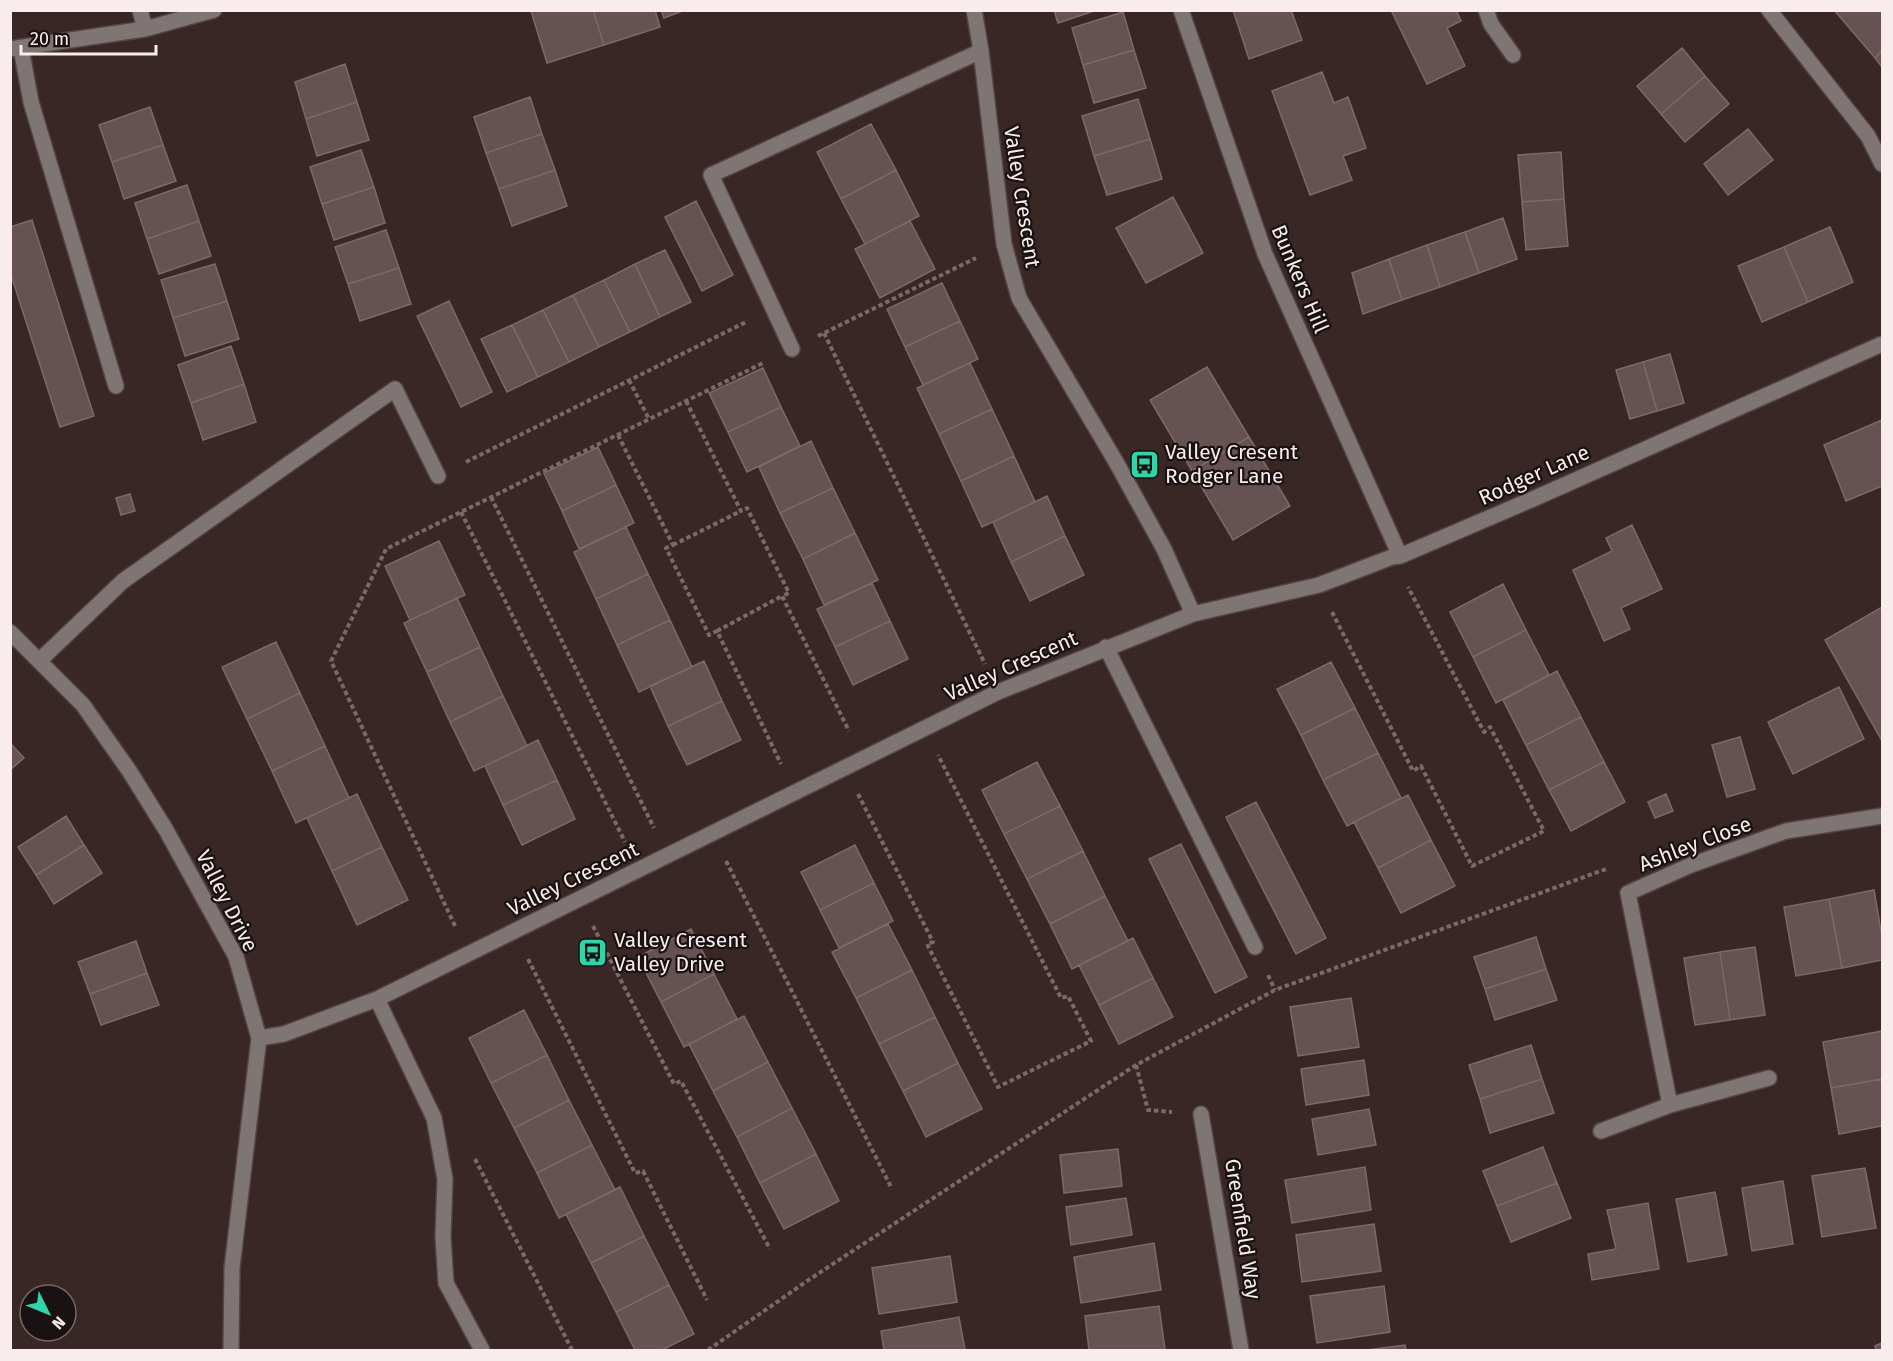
<svg xmlns="http://www.w3.org/2000/svg" width="1893" height="1361" font-family="'Fira Sans',sans-serif">
  <style>
    .building { fill: #665252; stroke: #7e6968; stroke-width: 1.5 }
    .lines { fill: none; stroke-linecap: round; stroke-linejoin: round }
    .minor-casing { stroke: #544342; stroke-width: 18 }
    .path { stroke: #7a6969; stroke-width: 4; stroke-dasharray: 4.5 3; stroke-linecap: butt }
    .minor { stroke: #7e7574; stroke-width: 15 }
    .labels { text-anchor: middle; dominant-baseline: central; stroke-width: 4.5; stroke-linejoin: round; paint-order: stroke }
    .street-label { font-size: 21px; fill: #f9ecec; stroke: #1a1212 }
    .poi-label { font-size: 21px; fill: #f9ecec; stroke: #1a1212; text-anchor: start }
  </style>
  <rect width="100%" height="100%" fill="#392726"/>
  <!-- building -->
  <path class="building" d="M593,10h62l5,17 -56,18z
    M593,10l11,35 -57,18 -16,-52z
    M661,10h24l-21,8z
    M1054,10h43l-39,13z
    M1233,10h58l11,30 -53,19z
    M1391,10h65l5,11 -14,7 18,38 -38,18z
    M1834,10h48v41l-7,7z
    M1123,12l11,38 -51,15 -11,-37z
    M1682,48l23,28 -44,38 -24,-28z
    M1134,50l12,38 -52,15 -11,-38z
    M1882,51v16l-7,-9z
    M345,64l12,38 -51,17 -11,-37z
    M1322,72l12,31 14,-6 18,51 -23,8 9,24 -42,15 -38,-104z
    M1705,76l24,28 -44,38 -24,-28z
    M530,97l12,37 -56,19 -12,-36z
    M1138,99l12,40 -56,17 -12,-40z
    M357,102l12,38 -52,16 -11,-37z
    M150,107l13,38 -51,17 -13,-37z
    M871,124l25,46 -55,29 -24,-47z
    M1748,129l25,31 -45,35 -24,-31z
    M542,134l13,36 -56,19 -13,-36z
    M1150,139l12,40 -55,16 -13,-39z
    M163,145l13,36 -52,18 -12,-37z
    M361,150l13,37 -52,17 -12,-37z
    M1561,152l3,47 -42,3 -4,-47z
    M555,170l12,36 -55,20 -13,-37z
    M896,170l23,46 -54,28 -24,-45z
    M187,185l12,36 -52,18 -12,-36z
    M374,187l11,36 -51,17 -12,-36z
    M1173,197l30,56 -57,30 -30,-55z
    M1564,199l4,47 -42,4 -4,-48z
    M696,201l37,74 -31,16 -37,-74z
    M1503,218l14,41 -38,14 -14,-41z
    M32,220l62,196 -34,11 -50,-155v-45z
    M199,221l12,35 -52,18 -12,-35z
    M910,221l25,48 -55,29 -25,-49z
    M1830,227l23,55 -45,20 -24,-55z
    M386,230l13,38 -51,16 -13,-37z
    M1465,232l14,41 -39,14 -13,-42z
    M1427,245l13,42 -38,13 -13,-41z
    M1784,247l24,55 -46,20 -24,-56z
    M665,250l26,52 -31,15 -25,-53z
    M1389,259l13,41 -39,14 -11,-41z
    M215,264l12,37 -54,17 -12,-38z
    M635,264l25,53 -30,15 -26,-52z
    M399,268l12,36 -51,17 -12,-37z
    M604,280l26,52 -31,15 -26,-52z
    M942,283l18,38 -55,26 -18,-38z
    M573,295l26,52 -30,15 -26,-52z
    M227,301l12,38 -54,17 -12,-38z
    M449,301l43,91 -31,15 -44,-91z
    M543,310l26,52 -31,15 -26,-52z
    M960,321l18,38 -55,26 -18,-38z
    M512,325l26,52 -31,15 -26,-53z
    M231,346l13,38 -53,19 -13,-38z
    M1670,354l14,49 -27,8 -14,-49z
    M1643,362l14,49 -27,8 -14,-49z
    M970,363l22,46 -53,25 -22,-46z
    M1207,367l42,70 -57,34 -42,-71z
    M763,368l18,39 -53,25 -19,-39z
    M244,384l12,38 -53,18 -12,-37z
    M781,407l19,39 -53,26 -19,-40z
    M992,409l22,47 -53,25 -22,-47z
    M1882,420v66l-36,15 -22,-56z
    M1249,437l41,69 -57,34 -41,-69z
    M811,441l22,47 -53,25 -21,-46z
    M598,447l18,38 -54,26 -18,-38z
    M1014,456l21,46 -53,25 -21,-46z
    M616,485l18,38 -55,26 -17,-38z
    M833,488l22,45 -52,26 -23,-46z
    M130,494l5,17 -14,4 -5,-17z
    M1047,496l18,40 -54,26 -18,-40z
    M1632,525l30,64 -41,19 9,21 -26,12 -31,-71 39,-19 -6,-13z
    M626,527l22,47 -52,25 -22,-47z
    M855,533l23,47 -54,25 -21,-46z
    M1065,536l19,39 -54,26 -19,-39z
    M439,541l26,54 -55,25 -25,-54z
    M648,574l22,46 -53,25 -21,-46z
    M872,583l18,38 -55,26 -18,-38z
    M1503,584l23,46 -53,27 -23,-45z
    M457,598l23,49 -53,25 -23,-49z
    M1882,607v134l-57,-101z
    M670,620l22,47 -53,25 -22,-47z
    M890,621l18,38 -55,26 -18,-38z
    M1526,630l23,45 -53,28 -23,-46z
    M276,642l24,51 -53,26 -25,-52z
    M480,647l23,49 -53,26 -23,-50z
    M704,661l18,40 -54,25 -18,-40z
    M1331,662l24,46 -54,27 -24,-46z
    M1557,671l24,46 -55,28 -23,-45z
    M1839,687l25,52 -71,35 -25,-52z
    M300,693l25,53 -53,25 -25,-52z
    M503,696l24,50 -53,25 -24,-49z
    M722,701l19,39 -54,25 -19,-39z
    M1355,708l23,45 -55,27 -22,-45z
    M1581,717l23,45 -55,28 -23,-45z
    M1740,737l15,52 -28,8 -15,-52z
    M538,740l19,40 -54,25 -18,-39z
    M10,743l14,15 -14,12z
    M325,746l24,52 -53,25 -24,-52z
    M1378,753l23,45 -54,28 -24,-46z
    M1037,762l23,44 -56,28 -22,-44z
    M1604,762l21,40 -54,29 -22,-41z
    M557,780l18,39 -53,26 -19,-40z
    M357,794l25,53 -50,24 -25,-53z
    M1666,794l7,17 -18,7 -7,-16z
    M1408,795l23,45 -53,28 -24,-46z
    M1256,802l70,136 -30,16 -70,-137z
    M1060,806l23,45 -56,28 -23,-45z
    M66,816l18,29 -48,30 -18,-28z
    M1431,840l24,46 -54,27 -23,-45z
    M1181,844l66,133 -32,16 -66,-134z
    M84,845l18,28 -48,31 -18,-29z
    M855,845l19,38 -54,27 -19,-38z
    M382,847l26,53 -51,25 -25,-54z
    M1083,851l22,45 -55,28 -23,-45z
    M874,883l19,38 -54,27 -19,-38z
    M1874,890l8,47v23l-40,8 -13,-69z
    M1105,896l23,45 -56,28 -22,-45z
    M1829,899l13,69 -46,8 -12,-69z
    M888,924l24,46 -56,28 -24,-46z
    M691,929l23,45 -53,28 -23,-45z
    M1536,937l10,32 -61,20 -11,-32z
    M1133,938l20,40 -54,27 -20,-40z
    M136,941l11,32 -57,21 -12,-32z
    M1755,947l10,68 -35,5 -10,-68z
    M1720,952l10,68 -35,5 -11,-67z
    M1546,969l11,31 -62,20 -10,-31z
    M912,970l23,47 -56,27 -23,-46z
    M147,973l12,32 -58,20 -11,-31z
    M714,974l23,45 -53,28 -23,-45z
    M1153,978l20,39 -54,27 -20,-39z
    M1351,998l8,49 -61,9 -8,-49z
    M524,1010l23,45 -56,28 -22,-45z
    M744,1016l24,46 -55,29 -24,-47z
    M935,1017l23,46 -55,28 -24,-47z
    M1882,1031v48l-51,9 -8,-46z
    M1531,1045l11,34 -62,20 -11,-34z
    M547,1055l22,45 -55,28 -23,-45z
    M1364,1060l5,35 -63,10 -5,-36z
    M768,1062l24,46 -55,29 -24,-46z
    M958,1063l24,46 -56,28 -23,-46z
    M1542,1079l12,34 -64,20 -10,-34z
    M1882,1079v47l-43,8 -8,-46z
    M569,1100l23,45 -55,28 -23,-45z
    M792,1108l24,46 -56,29 -23,-46z
    M1369,1109l7,36 -58,10 -6,-36z
    M592,1145l23,45 -56,28 -22,-45z
    M1543,1147l14,36 -60,23 -14,-35z
    M1118,1149l4,37 -58,7 -4,-38z
    M816,1154l23,47 -55,28 -24,-46z
    M1365,1167l6,43 -79,13 -7,-43z
    M1865,1168l11,60 -54,9 -10,-61z
    M1783,1181l10,63 -41,7 -10,-63z
    M1557,1183l14,35 -60,24 -14,-36z
    M620,1187l24,49 -53,27 -25,-49z
    M1715,1192l12,63 -39,7 -12,-63z
    M1126,1198l6,37 -61,10 -5,-38z
    M1648,1203l11,66 -67,11 -4,-26 28,-5 -9,-39z
    M1374,1224l7,47 -79,11 -6,-47z
    M644,1236l25,49 -53,27 -25,-49z
    M1154,1243l7,47 -80,13 -7,-46z
    M950,1256l7,46 -78,12 -7,-46z
    M669,1285l25,49 -32,16h-27l-19,-38z
    M1384,1286l6,46 -73,11 -7,-47z
    M1159,1306l6,44h-76l-4,-34z
    M959,1317l6,33h-81l-3,-19z
    M1882,1343v7h-6l-1,-4z
    M1405,1345l1,5h-39z"/>
  <g class="lines">
    <defs>
      <path id="minor" d="M140,10l5,19
        M1181,10l84,244 135,302
        M1486,10l5,14 22,31
        M1769,10l99,126 14,28
        M21,48l10,54 85,284
        M10,49l135,-20 69,-19
        M792,349l-81,-174 270,-124
        M1193,614l126,-29 73,-28 8,-1 133,-57 349,-155
        M10,632l73,73 47,67 36,58 70,127 23,81 -27,230 -1,82
        M1106,647l149,300
        M39,661l84,-80 272,-192 43,87
        M377,999l57,119 11,61 -2,58 3,46 36,67
        M259,1038l25,-4 93,-35 621,-307 195,-78 -29,-65 -48,-87 -97,-164 -15,-54 -23,-193 -7,-41
        M1670,1105l-42,-212 63,-28 95,-34 96,-15
        M1201,1114l40,236
        M1601,1131l69,-26 99,-27"/>
    </defs>
    <!-- minor casing -->
    <use href="#minor" class="minor-casing"/>
    <!-- path -->
    <path class="path" d="M824,333l161,331
      M818,336l158,-78
      M629,380l20,39
      M686,401l55,110 6,-3 42,85 -7,3 67,135
      M618,435l55,110 -7,3 43,87 8,-4 64,133
      M466,462l280,-140
      M491,497l163,331
      M461,512l164,330
      M673,545l68,-34
      M1332,612l81,159 8,-5 51,100 72,-35 -54,-104 -6,5 -76,-145
      M717,631l65,-35
      M858,794l75,148 -6,2 71,143 93,-46 -23,-45 -7,2 -123,-243
      M726,861l166,328
      M455,926l-124,-265 55,-112 377,-186
      M593,926l81,158 7,-3 89,168
      M528,959l107,214 8,-2 64,129
      M1268,975l7,15
      M1136,1065l12,45 24,2
      M475,1159l97,191
      M708,1350l102,-71 326,-214 139,-75 331,-121"/>
    <!-- minor -->
    <use href="#minor" class="minor"/>
  </g>
  <!-- icons -->
  <defs>
    <symbol id="bus-square" viewBox="-11 -11 22 22"><rect x="-9" y="-9" width="18" height="18" rx="4" fill="#31d4a9" stroke="#1a1212"/><path d="M-5-6H5V4H4V6H2V4H-2V6H-4V4H-5ZM-3.5-4V0h7V-4ZM-3.5 1.2v1.5H-2V1.2ZM2 1.2v1.5H3.5V1.2Z" fill="#111"/></symbol>
  </defs>
  <g fill-rule="evenodd">
    <use href="#bus-square" x="1128" y="448" width="33" height="33"/>
    <use href="#bus-square" x="576" y="936" width="33" height="33"/>
  </g>
  <g class="labels">
    <!-- street labels -->
    <g class="street-label">
      <text transform="translate(1022 197) rotate(81)">Valley Crescent</text>
      <text transform="translate(1300 279) rotate(67)">Bunkers Hill</text>
      <text transform="translate(1534 475) rotate(-24)">Rodger Lane</text>
      <text transform="translate(1011 666) rotate(-24)">Valley Crescent</text>
      <text transform="translate(1695 844) rotate(-21)">Ashley Close</text>
      <text transform="translate(573 879) rotate(-26)">Valley Crescent</text>
      <text transform="translate(227 901) rotate(63)">Valley Drive</text>
      <text transform="translate(1243 1229) rotate(81)">Greenfield Way</text>
    </g>
    <!-- poi labels -->
    <g class="poi-label">
      <text x="1165" y="452">Valley Cresent<tspan x="1165" dy="24">Rodger Lane</tspan></text>
      <text x="614" y="940">Valley Cresent<tspan x="614" dy="24">Valley Drive</tspan></text>
    </g>
  </g>
  <!-- border -->
  <rect width="1893" height="1361" fill="none" stroke="#f9ecec" stroke-width="24"/>
  <!-- north arrow -->
  <g transform="translate(48 1313) rotate(133)"><circle r="28" fill="#1a1212" stroke="#736969" stroke-width="1.5"/>
  <path d="M0-4.5L10 22L0 15L-10 22Z" fill="#31d4a9"/>
  <text y="-9" font-size="16" font-weight="bold" text-anchor="middle" fill="#f9ecec">N</text>
  </g>
  <!-- scale -->
  <path d="M21 45v9h135v-9" fill="none" stroke="#f9ecec" stroke-width="3"/>
  <text x="30" y="45" font-size="18" fill="#f9ecec" stroke="#1a1212" stroke-width="4.5" paint-order="stroke">20 m</text>
</svg>
